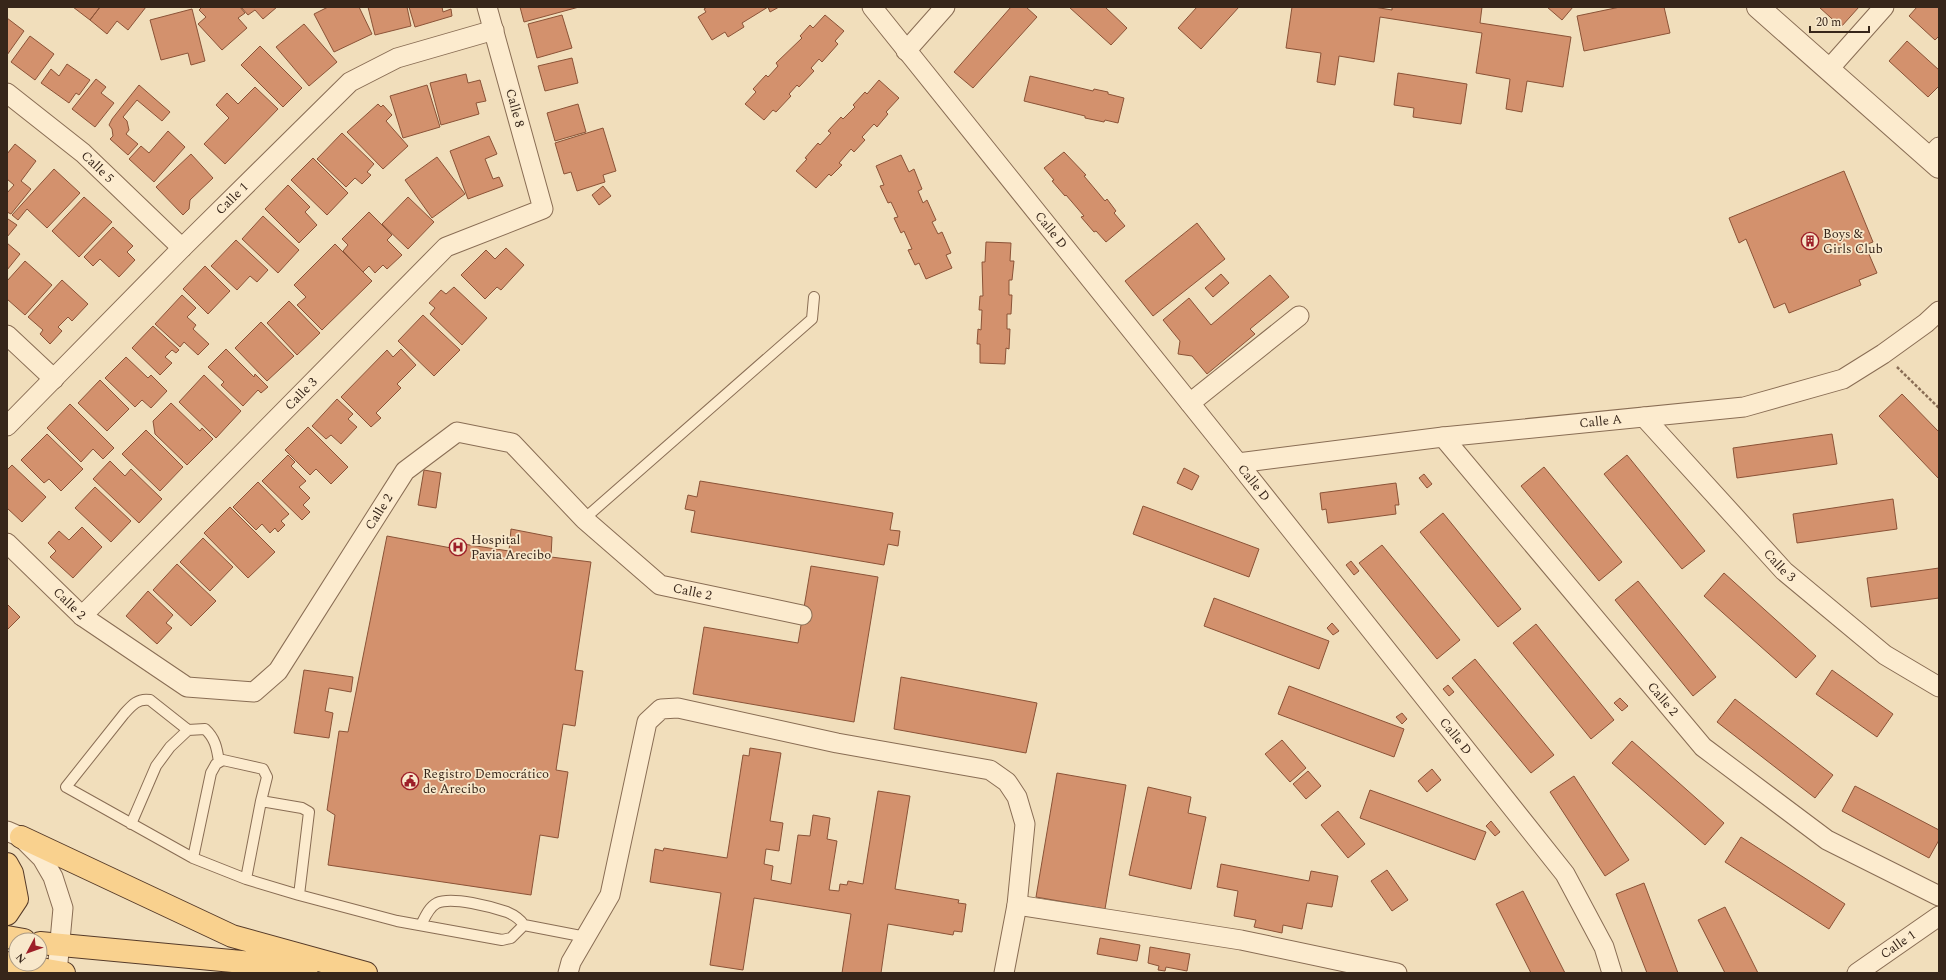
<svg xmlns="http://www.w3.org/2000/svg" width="1946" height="980" font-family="Spectral,serif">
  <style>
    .building { fill: #d3916d; stroke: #8b5337 }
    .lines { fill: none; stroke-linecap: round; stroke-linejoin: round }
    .service-casing { stroke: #896d54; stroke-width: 12 }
    .minor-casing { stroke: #896d54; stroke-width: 21 }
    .tertiary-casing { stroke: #896d54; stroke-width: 24 }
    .primary-casing { stroke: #563b29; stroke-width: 24 }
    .path { stroke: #896d54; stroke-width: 2.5; stroke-dasharray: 3 2; stroke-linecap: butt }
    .service { stroke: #fcebce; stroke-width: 10 }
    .minor { stroke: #fcebce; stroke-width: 19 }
    .tertiary { stroke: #fcebce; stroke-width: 22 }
    .primary { stroke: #f9d18e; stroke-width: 22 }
    .labels { text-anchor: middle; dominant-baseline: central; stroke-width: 3.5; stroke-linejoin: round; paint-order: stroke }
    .street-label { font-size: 13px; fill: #37261a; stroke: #f8e8cb }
    .poi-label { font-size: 13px; fill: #37261a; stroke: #f8e8cb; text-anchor: start }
  </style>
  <rect width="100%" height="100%" fill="#f1debb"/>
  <!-- building -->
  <path class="building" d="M73,7h27l-10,13z
    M100,7h46l-18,23 -11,-9 -10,13 -17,-14z
    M202,7h38l5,6 -7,5 9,10 -25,22 -24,-26 8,-7 -7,-7z
    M241,7h36l-14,12 -8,-9 -7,5z
    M328,7h31l13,27 -38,18 -20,-38z
    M368,7h39l4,19 -36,9z
    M409,7h33l1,5 8,-3 1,7 -37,11z
    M520,7h59l-55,15z
    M707,7h72l-9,5 -2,-5 -26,16 2,4 -16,10 -3,-5 -13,8 -14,-23 8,-5 -2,-3z
    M1011,7h15l11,10 -64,71 -19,-16z
    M1069,7h36l22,21 -16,17z
    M1197,7h42l-38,42 -23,-21z
    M1292,7h82l18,3v-3h90l-2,16 91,14 -8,50 -36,-6 -5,31 -16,-3 4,-30 -34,-6 6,-40 -102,-16 -6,45 -35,-6 -4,29 -18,-3 4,-29 -35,-5z
    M1547,7h26l-11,13z
    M1620,7h44l6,26 -86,18 -7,-35z
    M1819,7h40l-18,20z
    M1917,7h22v29l-4,4 -26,-24z
    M192,9l13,52 -14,4 -3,-12 -27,7 -11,-40z
    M562,15l10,33 -35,10 -9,-34z
    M825,15l19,16 -9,10 3,3 -16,18 -3,-3 -8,9 3,3 -15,16 -2,-2 -8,9 2,2 -15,16 -3,-2 -9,10 -19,-16 11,-12 -3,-3 13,-14 2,2 10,-11 -2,-3 26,-25 -2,-2 10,-11 3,3z
    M7,18l17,13 -17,24z
    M304,24l33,38 -28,24 -33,-39z
    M30,36l24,18 -19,26 -24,-18z
    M1907,41l32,29v16l-11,11 -39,-36z
    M260,46l42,42 -19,19 -42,-42z
    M572,58l6,25 -33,8 -7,-25z
    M67,64l23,16 -11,15 -3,-2 -7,10 -28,-20 10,-14 8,7z
    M1398,73l69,11 -6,40 -48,-7 1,-9 -20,-3z
    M466,74l2,9 12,-3 6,21 -10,2 3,11 -38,11 -11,-42z
    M1030,76l63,15 1,-2 14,3v2l16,4 -6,25 -13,-3 -1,2 -19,-4v-2l-61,-15z
    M96,79l10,8 -5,6 13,10 -19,24 -23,-18z
    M879,80l20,18 -13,14 2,2 -11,13 -3,-3 -12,13 3,3 -11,12 -3,-3 -12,14 3,2 -11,11 -2,-2 -13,14 -20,-17 11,-12 -2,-1 13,-15 2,2 11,-12 -3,-2 13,-14 2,2 12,-12 -2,-2 12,-13 2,2z
    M139,85l31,27 -8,9 -25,-21 -14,17 4,4 2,9 -3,4 12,10 -10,11 -18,-16 3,-3 -1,-7 -3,-4 3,-6z
    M427,85l13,42 -37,11 -13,-42z
    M255,87l23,22 -53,55 -21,-20 25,-26 -13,-13 11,-12 11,11z
    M378,104l3,3 2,-2 9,10 -6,6 22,25 -25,23 -36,-37z
    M578,104l8,28 -31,9 -8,-28z
    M603,128l13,43 -13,4 2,7 -28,9 -6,-19 -7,2 -9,-31z
    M168,131l17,16 -31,35 -25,-23 12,-13 8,7z
    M342,133l32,31 -7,8 4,3 -9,9 -7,-6 -9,9 -29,-28z
    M489,136l8,18 -12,5 8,20 6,-2 4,9 -35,13 -18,-48z
    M15,144l21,17 -15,20 10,8 -20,25 -4,-2v-19l7,-8 -7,-6v-25z
    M1064,152l22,23 -2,1 21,25 2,-2 9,12 -2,2 11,13 -19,16 -10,-11 -2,1 -13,-15 3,-1 -18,-21 -1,1 -13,-15 2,-1 -10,-12z
    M191,154l22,24 -23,22 -1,9 -6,6 -27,-28z
    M901,155l8,17 5,-3 8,20 -4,2 5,12 4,-3 9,20 -4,2 6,12 4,-2 9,21 -5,2 6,13 -26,11 -7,-16 -4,2 -7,-15 4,-1 -8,-18 -3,2 -7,-15 4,-1 -7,-15 -3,1 -8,-17 4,-1 -8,-19z
    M437,157l28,37 -33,24 -27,-38z
    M313,158l35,35 -21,22 -36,-35z
    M54,169l26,24 -33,35 -20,-19 -9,11 -6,-5z
    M1844,171l29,71 -8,3 12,28 -18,7 2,5 -72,28 -4,-10 -11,5 -28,-69 -7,4 -10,-25z
    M288,185l22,22 -5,5 12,13 -18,18 -34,-34z
    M603,186l8,10 -12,9 -7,-10z
    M84,197l28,25 -33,35 -27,-26z
    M408,197l26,25 -26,27 -26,-25z
    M369,212l23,23 -5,5 15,15 -15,14 -4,-4 -8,8 -6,-7 -6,6 -20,-21 5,-6 -6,-6z
    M263,216l36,34 -21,23 -36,-34z
    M8,219l9,6 -10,12v-17z
    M1197,223l28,36 -72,57 -28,-35z
    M113,227l20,19 -6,6 8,8 -16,17 -19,-18 -7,7 -9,-9z
    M236,240l32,30 -11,12 -7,-6 -13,14 -26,-24z
    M986,242l25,1 -1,18h4l-2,19h-3v15h3l-1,19h-4v15h3l-1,20 -3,-1 -1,16 -25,-1v-19h-3l1,-15 3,1 1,-20h-3l1,-14h3l-1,-34h3z
    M7,243l13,11 -13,16z
    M335,244l37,37 -50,49 -25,-25 9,-8 -12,-12z
    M506,248l18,17 -23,25 -4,-3 -12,12 -24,-24 25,-25 9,9z
    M25,261l27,24 -27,30 -18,-16v-18z
    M205,266l25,25 -22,23 -25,-25z
    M1221,274l8,9 -16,14 -8,-9z
    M1270,275l19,22 -39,32 5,5 -48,40 -15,-18 -14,-2 2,-13 -17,-21 26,-22 22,27z
    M62,280l26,24 -16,17 -4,-4 -10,10 4,4 -12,13 -10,-10 3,-4 -15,-13z
    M454,287l33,31 -25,27 -32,-31 5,-6 -6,-5 12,-13 5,4z
    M182,295l14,13 -9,9 9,8 -3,4 16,15 -11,11 -14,-13 -4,5 -25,-23z
    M289,301l31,32 -23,22 -30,-32z
    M423,315l37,35 -26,26 -36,-35z
    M261,322l33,34 -27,25 -32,-33z
    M153,326l26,24 -3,3 -4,-3 -7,7 7,6 -12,12 -28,-27z
    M226,349l28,28 1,-3 13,13 -7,6 -3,-3 -15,16 -22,-21 3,-3 -16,-15z
    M401,349l15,16 -19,19 4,4 -25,25 5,5 -10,9 -30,-30 46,-47 6,7z
    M126,357l22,21 3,-3 16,16 -16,17 -9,-8 -7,7 -30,-29z
    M204,375l37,36 -25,27 -37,-36z
    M100,380l29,29 -22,22 -29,-28z
    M1902,394l37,38v47l-60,-63z
    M337,399l16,15 -5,5 9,8 -16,17 -10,-9 -5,4 -14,-13z
    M171,403l29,28 2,-3 11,11 -26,26 -32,-31 -2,-13z
    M70,404l44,44 -11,11 -10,-10 -12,13 -34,-34z
    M308,427l40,40 -17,17 -15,-15 -6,6 -25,-25z
    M146,430l37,37 -23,24 -38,-37z
    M47,434l36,35 -22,22 -12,-12 -5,4 -23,-23z
    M1832,434l5,30 -100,14 -4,-30z
    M288,455l7,7 -4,4 15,15 -7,6 11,11 -7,7 7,7 -8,8 -40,-39z
    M1627,455l78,96 -23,18 -78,-95z
    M110,461l15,15 6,-7 31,30 -23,24 -46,-44z
    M12,465l34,32 -24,25 -15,-14v-38z
    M1544,467l78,95 -23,19 -78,-95z
    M1184,468l15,8 -7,14 -15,-7z
    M424,470l17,3 -5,35 -18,-3z
    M1424,474l8,10 -5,4 -8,-10z
    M700,481l193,32 -3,17 10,1 -2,15 -10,-2 -4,21 -193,-33 4,-21 -10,-2 3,-14 9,2z
    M258,482l31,32 -8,7 4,4 -7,7 -3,-4 -5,5 -8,-9 -6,6 -23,-23z
    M1396,483l3,22h-4l1,9 -68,9 -2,-14 -4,1 -2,-17z
    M95,487l36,34 -20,21 -36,-34z
    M1893,499l4,30 -100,14 -4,-29z
    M1143,506l116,43 -10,28 -116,-43z
    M230,507l45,45 -27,26 -44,-45z
    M1443,513l78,96 -23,18 -78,-95z
    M82,527l20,20 -29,31 -23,-21 6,-6 -8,-8 11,-12 10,9z
    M511,529l41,8 -1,20 40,5 -16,108 8,1 -8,55 -12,-2 -7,46 12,2 -10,66 -18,-3 -9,60 -203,-30 7,-50 -8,-5 12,-79 9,1 39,-196 75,14 1,-6 46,7z
    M203,538l30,29 -23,24 -30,-29z
    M1382,545l78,95 -23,19 -78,-96z
    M1351,561l8,10 -5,4 -8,-10z
    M177,564l39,37 -25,25 -38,-36z
    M811,566l67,11 -24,145 -161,-28 11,-67 94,16z
    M1939,568v30l-68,9 -4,-29z
    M1724,573l92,83 -20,22 -92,-82z
    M1638,581l78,96 -23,19 -78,-96z
    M148,591l25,24 -7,8 6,5 -15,16 -31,-28z
    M1214,598l115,43 -10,28 -115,-43z
    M7,604l13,13 -13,13z
    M1332,623l7,8 -6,4 -6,-7z
    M1536,624l78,96 -23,19 -78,-96z
    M1475,659l79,96 -23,18 -79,-95z
    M304,670l49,7 -2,15 -22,-4 -4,23 8,2 -4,25 -35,-5z
    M1832,670l61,44 -16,23 -61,-43z
    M901,677l136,26 -11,50 -132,-24z
    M1448,685l6,7 -5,4 -6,-7z
    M1289,686l115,43 -10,28 -116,-43z
    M1620,698l8,8 -6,5 -8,-8z
    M1735,699l98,76 -18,23 -98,-76z
    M1402,713l5,6 -5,5 -6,-7z
    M1282,740l24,28 -16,14 -25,-28z
    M1632,741l92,82 -19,22 -93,-82z
    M750,748l31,5 -11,68 13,2 -4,28 -13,-2 -2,15 9,2 -2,14 20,4 7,-49 12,1 3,-21 17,3 -3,21 10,2 -8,49 10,1 1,-7 7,1 1,-4 15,3 15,-93 32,5 -15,93 64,11 -1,3 8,1 -4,28 -8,-1 -1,4 -65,-11 -7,49h-39l9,-59 -97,-16 -11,72 -33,-5 11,-72 -71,-11 5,-33 8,2 1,-3 63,10 16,-103 6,1z
    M1432,769l9,11 -14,12 -9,-11z
    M1308,771l13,15 -15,13 -13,-15z
    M1057,773l69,12 -21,124 -69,-12z
    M1574,776l55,84 -24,16 -55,-84z
    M1855,786l84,44v10l-10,18 -87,-47z
    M1148,787l43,10 -3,16 18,4 -15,72 -62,-14z
    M1370,790l116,42 -11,28 -115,-42z
    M1338,811l27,33 -17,14 -27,-33z
    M1491,821l9,11 -5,4 -9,-10z
    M1741,837l104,67 -16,25 -104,-67z
    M1221,864l88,17 2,-10 27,5 -6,31 -25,-4 -5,26 -19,-4 -1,8 -28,-6 2,-7 -22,-4 4,-25 -21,-4z
    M1387,870l21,30 -16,11 -21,-30z
    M1644,883l34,90h-31l-31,-79z
    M1523,891l42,82h-34l-35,-69z
    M1725,907l33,66h-33l-27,-53z
    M1100,938l40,7 -3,16 -40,-7z
    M1150,947l40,7 -3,17 -21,-4 -1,4 -7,-1 1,-4 -11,-3z"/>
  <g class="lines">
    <defs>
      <path id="service" d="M584,519l228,-200 2,-22
        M188,730l-38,-30c-12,-2 -18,5 -26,14l-58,73 127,71 53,21 53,16 98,26 105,19 9,-2 13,-13 62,12
        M131,824l25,-58 14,-19 18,-17 17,-1c10,9 12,19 14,33
        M193,858l18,-85 5,-9 7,-4 40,9 4,8 -6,24
        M246,879l15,-78 41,7 7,4 -10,83
        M421,925c4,-8 8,-18 16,-22 15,-7 55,4 70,9 7,3 13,7 17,13"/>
      <g id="minor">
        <path id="s1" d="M872,7l366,456 327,411 39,73 8,26"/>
        <path d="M906,51l39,-44"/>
        <path d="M1828,70l56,-63"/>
        <path id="s2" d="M7,93l76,60 99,95"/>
        <path d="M1929,158l10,-11"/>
        <path d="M7,335l47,44"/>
        <path d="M1190,403l109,-87"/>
        <path id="s3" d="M1644,417l140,154 101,84 54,32"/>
        <path id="s4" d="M7,426l175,-178 168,-166 47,-24 97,-28"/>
        <path id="s5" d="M1443,437l260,310 124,93 112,56"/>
        <path id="s6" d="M1238,463l205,-26 301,-30 99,-28 40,-25 43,-31 13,-12"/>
        <path id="s7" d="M7,543l75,73 105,71 67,5 24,-21 127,-200 52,-39 55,11 72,76 76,66 142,30"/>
        <path id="s8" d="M82,616l364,-369 97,-38 -56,-202"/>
        <path d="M7,831l14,6 21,21 11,19 10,31 -6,65"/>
        <path d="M1017,905l224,35 156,33"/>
        <path d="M568,973l3,-11 39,-67 37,-173 14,-13 17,-1 159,35 153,27 17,12 10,15 8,27 -8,81 -13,68"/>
        <path id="s9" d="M1857,973l82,-57"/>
      </g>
      <path id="tertiary" d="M1758,7l181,160"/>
      <path id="primary" d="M21,837l211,99 134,37
        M7,864l5,9 5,26 -10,15
        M7,937l17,3
        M40,943l267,25
        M7,963l57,10"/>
    </defs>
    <!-- service casing -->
    <use href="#service" class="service-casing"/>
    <!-- minor casing -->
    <use href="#minor" class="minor-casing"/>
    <!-- tertiary casing -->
    <use href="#tertiary" class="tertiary-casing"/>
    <!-- primary casing -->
    <use href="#primary" class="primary-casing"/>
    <!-- path -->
    <path class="path" d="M1897,367l42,41"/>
    <!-- service -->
    <use href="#service" class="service"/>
    <!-- minor -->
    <use href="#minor" class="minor"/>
    <!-- tertiary -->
    <use href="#tertiary" class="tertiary"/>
    <!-- primary -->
    <use href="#primary" class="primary"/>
  </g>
  <!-- icons -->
  <defs>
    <symbol id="building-ring" viewBox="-11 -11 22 22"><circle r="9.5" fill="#f8e8cb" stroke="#9d1f28" stroke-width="1.5"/><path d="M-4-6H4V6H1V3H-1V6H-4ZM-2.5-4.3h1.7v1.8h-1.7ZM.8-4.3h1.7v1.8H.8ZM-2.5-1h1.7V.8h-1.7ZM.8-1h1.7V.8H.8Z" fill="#9d1f28"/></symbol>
    <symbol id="hospital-ring" viewBox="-11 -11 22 22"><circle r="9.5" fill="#f8e8cb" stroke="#9d1f28" stroke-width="1.5"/><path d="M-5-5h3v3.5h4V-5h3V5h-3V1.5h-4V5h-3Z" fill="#9d1f28"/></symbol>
    <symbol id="civic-ring" viewBox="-11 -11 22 22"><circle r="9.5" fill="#f8e8cb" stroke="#9d1f28" stroke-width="1.5"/><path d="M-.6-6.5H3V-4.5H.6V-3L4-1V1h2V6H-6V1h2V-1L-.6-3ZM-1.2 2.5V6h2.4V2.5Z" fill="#9d1f28"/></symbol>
  </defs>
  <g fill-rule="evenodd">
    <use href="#building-ring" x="1800" y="231" width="20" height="20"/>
    <use href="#hospital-ring" x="448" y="537" width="20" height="20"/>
    <use href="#civic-ring" x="400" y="771" width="20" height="20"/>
  </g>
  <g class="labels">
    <!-- street labels -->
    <g class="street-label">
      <text transform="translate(515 108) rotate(75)">Calle 8</text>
      <text stroke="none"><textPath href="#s2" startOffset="117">Calle 5</textPath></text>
      <text stroke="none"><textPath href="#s4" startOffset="320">Calle 1</textPath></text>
      <text stroke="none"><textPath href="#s1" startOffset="286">Calle D</textPath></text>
      <text stroke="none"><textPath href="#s8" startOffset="312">Calle 3</textPath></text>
      <text stroke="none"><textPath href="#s6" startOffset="365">Calle A</textPath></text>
      <text stroke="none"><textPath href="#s1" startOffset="610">Calle D</textPath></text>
      <text stroke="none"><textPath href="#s7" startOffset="519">Calle 2</textPath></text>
      <text stroke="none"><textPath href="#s3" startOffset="201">Calle 3</textPath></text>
      <text stroke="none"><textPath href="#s7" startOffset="927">Calle 2</textPath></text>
      <text stroke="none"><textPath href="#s7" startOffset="87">Calle 2</textPath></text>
      <text stroke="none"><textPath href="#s5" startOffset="342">Calle 2</textPath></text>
      <text stroke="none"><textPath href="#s1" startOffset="934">Calle D</textPath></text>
      <text stroke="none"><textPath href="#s9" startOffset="50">Calle 1</textPath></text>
    </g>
    <!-- poi labels -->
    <g class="poi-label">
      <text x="1823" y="234">Boys &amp;<tspan x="1823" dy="15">Girls Club</tspan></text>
      <text x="471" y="540">Hospital<tspan x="471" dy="15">Pavia Arecibo</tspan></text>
      <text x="423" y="774">Registro Democrático<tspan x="423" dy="15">de Arecibo</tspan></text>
    </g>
  </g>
  <!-- border -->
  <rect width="1946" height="980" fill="none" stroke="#37261a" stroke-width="16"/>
  <!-- north arrow -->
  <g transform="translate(28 952) rotate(229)"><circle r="19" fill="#f8e8cb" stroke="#ab9a84"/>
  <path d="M0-3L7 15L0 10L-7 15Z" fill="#9d1f28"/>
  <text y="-6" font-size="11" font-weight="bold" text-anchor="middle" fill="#37261a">N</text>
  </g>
  <!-- scale -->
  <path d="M1810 26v6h59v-6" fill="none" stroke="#37261a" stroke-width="2"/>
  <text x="1816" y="26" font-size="12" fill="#37261a" stroke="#f8e8cb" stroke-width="3" paint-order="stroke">20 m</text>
</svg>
